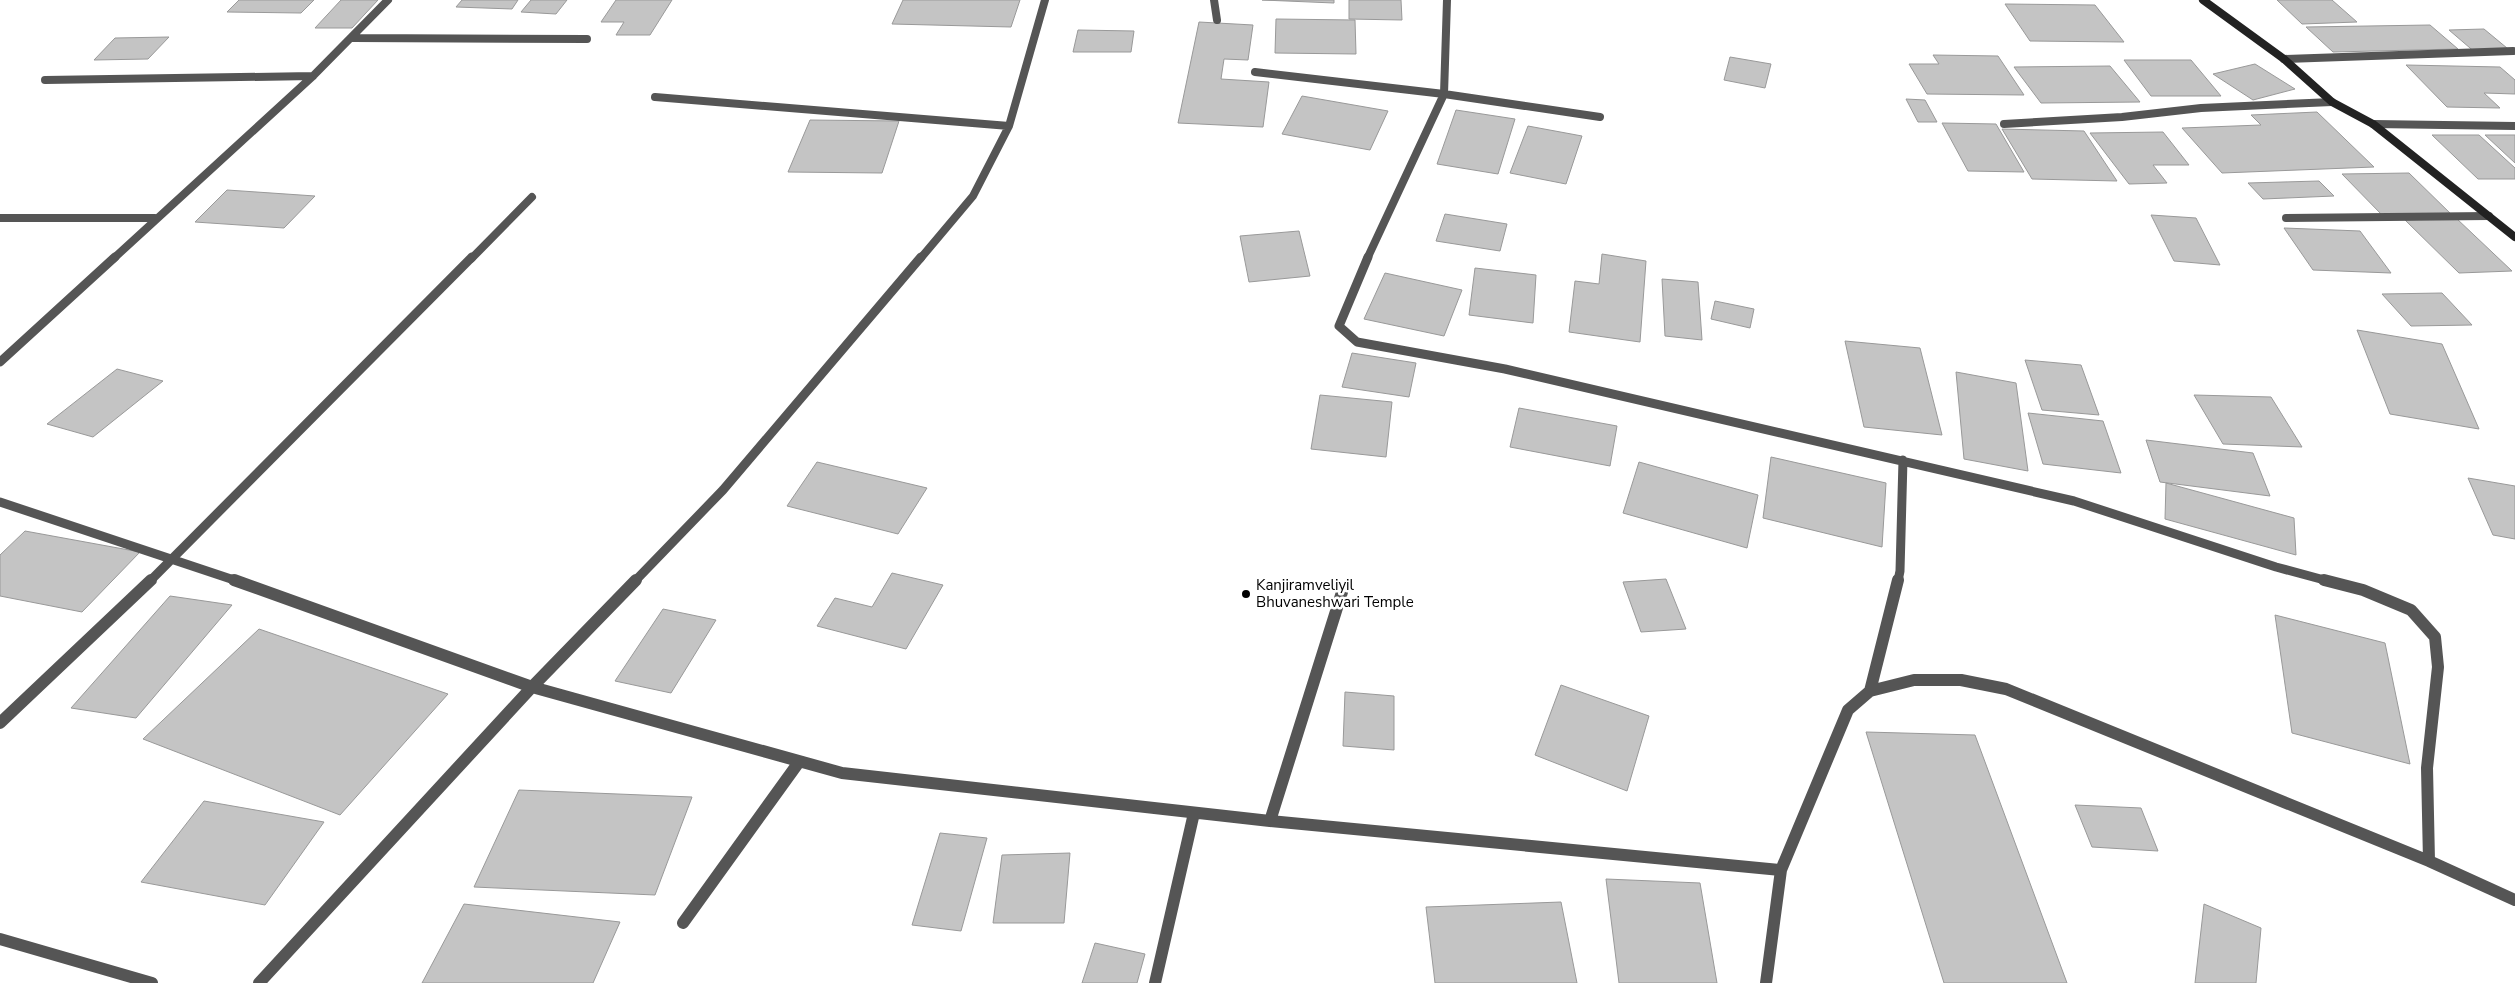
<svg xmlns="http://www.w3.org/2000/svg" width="2515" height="983" font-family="'Nunito Sans',sans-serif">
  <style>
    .building { fill: #c4c4c4; stroke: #999 }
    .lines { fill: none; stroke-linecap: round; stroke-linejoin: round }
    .street-far2 { stroke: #555; stroke-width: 8 }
    .street-far1 { stroke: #555; stroke-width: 9 }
    .street { stroke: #555; stroke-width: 12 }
    .secondary { stroke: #222; stroke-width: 8 }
    .poi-dot { fill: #000; stroke: #fff; stroke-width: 2 }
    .labels { text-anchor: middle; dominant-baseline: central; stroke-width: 5; stroke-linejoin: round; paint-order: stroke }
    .poi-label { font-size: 15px; fill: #000; stroke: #fff; text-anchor: start }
  </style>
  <rect width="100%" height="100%" fill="#fff"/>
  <!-- building -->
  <path class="building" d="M239,0h75l-13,13 -74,-1z
    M341,0h37l-26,28h-37z
    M462,0h56l-6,9 -56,-2z
    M531,0h36l-11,14 -35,-2z
    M616,0h56l-22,35h-34l8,-13h-23z
    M903,0h117l-9,27 -119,-3z
    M1262,0h72v3z
    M1349,0h52l1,20 -53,-1z
    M2277,0h55l25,22 -55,2z
    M2005,4l90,1 29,37 -94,-1z
    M1276,19l79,1 1,34 -81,-1z
    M1199,22l54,3 -5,35 -24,-1 -3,20 48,3 -6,45 -85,-4z
    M2430,25l28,24 -125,3 -27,-25z
    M2484,29l29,24 -36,1 -28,-24z
    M1078,30l56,1 -3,21h-58z
    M169,37l-21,22 -54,1 21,-22z
    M1933,55l65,1 26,39 -97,-1 -18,-30h30z
    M1730,57l41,7 -6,24 -41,-8z
    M2124,60h67l30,36h-70z
    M2255,64l40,25 -42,11 -40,-26z
    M2406,65l94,2 15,13v14l-31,-1 16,15 -53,-1z
    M2110,66l30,36 -99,1 -27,-36z
    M1302,96l86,15 -18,39 -88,-16z
    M1906,99l19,1 12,22h-19z
    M1456,110l59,9 -17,55 -61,-10z
    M2317,112l57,55 -152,6 -40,-45 79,-3 -10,-10z
    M810,120l89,1 -17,52 -94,-1z
    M1942,123l54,1 28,48 -56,-1z
    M1528,126l54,10 -16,48 -56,-11z
    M2002,129l82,2 33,50 -85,-2z
    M2163,132l26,33h-36l14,18 -38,1 -39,-51z
    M2432,135h47l36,33v11h-37z
    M2485,135h30v28z
    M2409,173l43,42 -69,1 -41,-42z
    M2319,181l15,15 -71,3 -15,-16z
    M227,190l88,6 -31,32 -89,-6z
    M1445,214l62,10 -7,27 -64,-10z
    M2151,215l45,3 24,47 -46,-4z
    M2456,218l56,53 -53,2 -54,-53z
    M2284,228l76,3 31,42 -78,-3z
    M1299,231l11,45 -61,6 -9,-46z
    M1602,254l44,7 -6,81 -71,-10 6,-51 24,3z
    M1475,268l61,7 -3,48 -64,-8z
    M1385,273l77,17 -18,46 -80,-17z
    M1662,279l36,3 4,58 -37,-4z
    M2442,293l30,32 -61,1 -29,-32z
    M1715,301l39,8 -4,19 -39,-9z
    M2357,330l85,14 37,85 -89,-15z
    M1845,341l75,7 22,87 -78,-8z
    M1352,353l64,10 -7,34 -67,-10z
    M2025,360l56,5 18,50 -57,-5z
    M117,369l46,12 -70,56 -46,-13z
    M1956,372l60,11 12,88 -64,-12z
    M1320,395l72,7 -6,55 -75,-8z
    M2194,395l77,2 31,50 -79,-3z
    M1519,408l98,18 -7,40 -100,-19z
    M2028,413l75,8 18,52 -78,-9z
    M2146,440l107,13 17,43 -110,-14z
    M1771,457l115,26 -4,64 -119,-29z
    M817,462l110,26 -29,46 -111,-28z
    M1639,462l119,33 -11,53 -124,-35z
    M2468,478l47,8v53l-22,-4z
    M2166,483l128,35 2,37 -131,-36z
    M25,531l115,21 -58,60 -82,-16v-41z
    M892,573l51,12 -37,64 -89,-23 18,-28 37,9z
    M1666,579l20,50 -45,3 -18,-50z
    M170,596l62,9 -96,113 -65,-10z
    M663,609l53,11 -45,73 -56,-12z
    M2275,615l110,28 25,121 -118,-31z
    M259,629l189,65 -108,121 -197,-76z
    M1561,685l88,31 -22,75 -92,-36z
    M1345,692l49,4v54l-51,-4z
    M1866,732l109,3 92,248h-123z
    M519,790l173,7 -37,98 -181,-8z
    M204,801l120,21 -59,83 -124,-23z
    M2075,805l66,3 17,43 -66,-4z
    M940,833l47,5 -26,93 -49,-6z
    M1070,853l-6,70h-71l9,-68z
    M1606,879l94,4 17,100h-98z
    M1561,902l16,81h-142l-9,-76z
    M464,904l156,18 -27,61h-171z
    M2204,904l57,24 -5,55h-61z
    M1095,943l50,11 -8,29h-55z"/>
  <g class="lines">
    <!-- street-far2 -->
    <path class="street-far2" d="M1214,0l3,20
      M353,38l234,1
      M2284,59l229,-8
      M1255,72l189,22 156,23
      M45,80l268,-4
      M655,97l354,29
      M2004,124l118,-7 79,-9 131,-6
      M2373,124l142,2
      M0,218h155
      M2286,218l203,-2
      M113,259l200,-183 75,-76
      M471,259l61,-62
      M920,259l53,-63 36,-70 36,-126
      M1367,259l77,-165 3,-94"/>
    <!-- street-far1 -->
    <path class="street-far1" d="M1368,257l-29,69 18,16 148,27 569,132 202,66 52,14
      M0,362l115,-105
      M0,502l237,79
      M150,581l322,-324
      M635,581l88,-91 198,-233
      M1898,581l2,-10 3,-111"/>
    <!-- street -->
    <path class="street" d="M234,580l298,107 310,86 428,48 511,49
      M2324,580l39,10 48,20 24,27 3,30 -11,101 2,93
      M1870,691l28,-111
      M0,723l151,-143
      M1270,821l72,-229
      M683,923l116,-161
      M0,939l152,44
      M259,983l273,-296 104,-107
      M1155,983l39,-170
      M1766,983l15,-113 67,-160 22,-19 44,-11h47l45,9 423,172 86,39"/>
    <!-- secondary -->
    <path class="secondary" d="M2203,0l81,59 48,43 41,22 142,113"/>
  </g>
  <!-- markers -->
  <circle class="poi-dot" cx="1246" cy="594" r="5"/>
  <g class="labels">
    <!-- poi labels -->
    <g class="poi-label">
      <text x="1256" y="585">Kanjiramveliyil<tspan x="1256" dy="17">Bhuvaneshwari Temple</tspan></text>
    </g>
  </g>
</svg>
